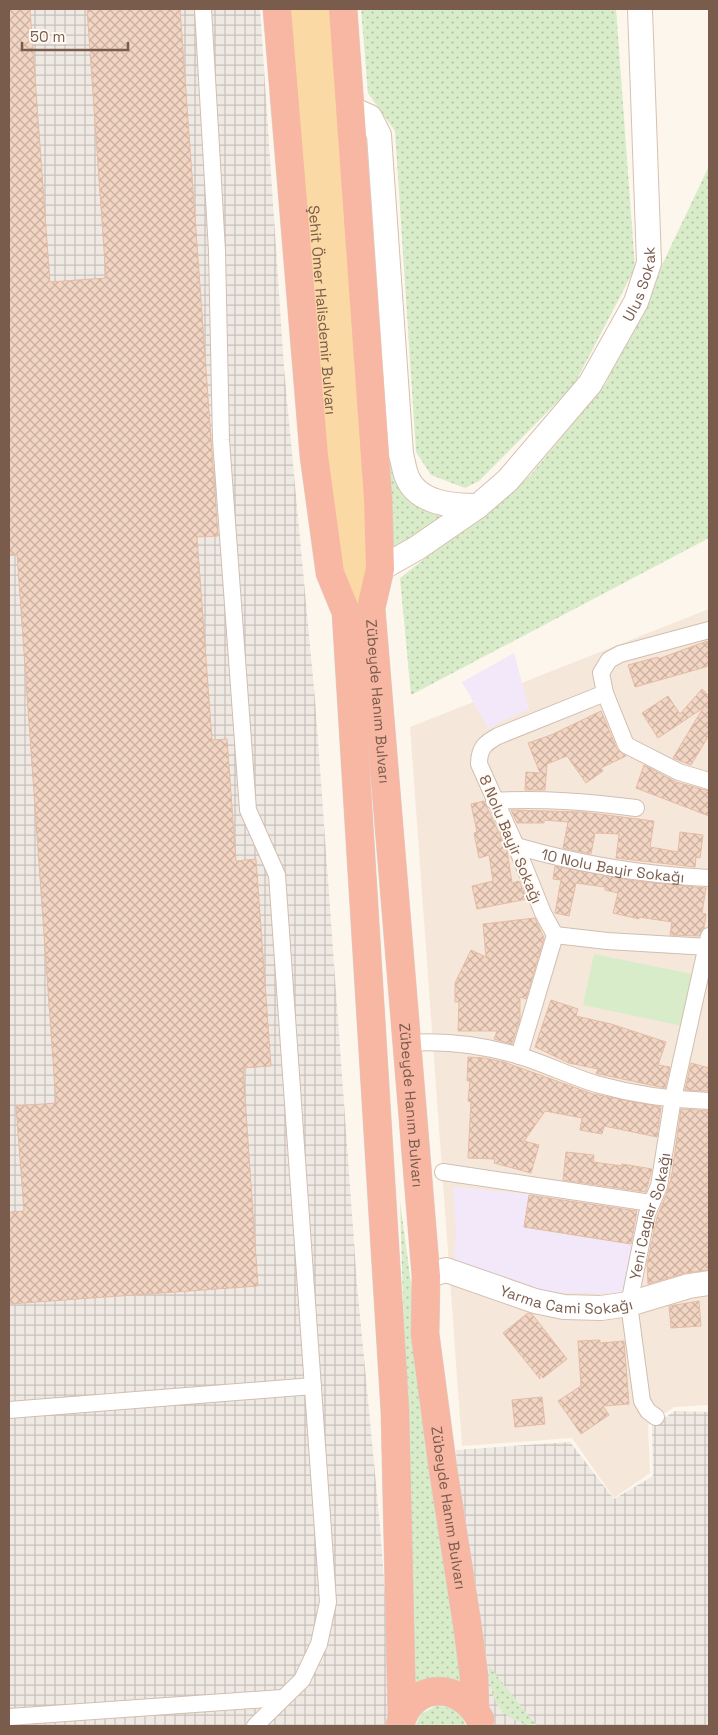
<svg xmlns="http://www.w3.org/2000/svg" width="718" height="1735" font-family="'Space Grotesk',sans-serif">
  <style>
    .residential { fill: #f5e8da }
    .industrial { fill: url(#industrial-grid) }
    .education { fill: #f3e8fa }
    .grass { fill: url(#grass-dots) }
    .garden { fill: #d8ecc9 }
    .building { fill: url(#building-cross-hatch); stroke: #e6bba3 }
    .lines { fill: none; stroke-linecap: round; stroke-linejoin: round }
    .street-casing { stroke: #d1beb0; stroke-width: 18 }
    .secondary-casing { stroke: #d6c0b0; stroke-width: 26 }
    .primary-casing { stroke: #dad1cd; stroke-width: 28 }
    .highway-casing { stroke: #dad1cd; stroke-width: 29 }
    .street { stroke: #fff; stroke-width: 16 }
    .secondary { stroke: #fff; stroke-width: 24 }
    .primary { stroke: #fbd9a5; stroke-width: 26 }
    .highway { stroke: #f7b7a3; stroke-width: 28 }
    .labels { text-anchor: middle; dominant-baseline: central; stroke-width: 4; stroke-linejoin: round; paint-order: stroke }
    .street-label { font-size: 15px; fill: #7a5c4d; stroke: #fffaf3 }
  </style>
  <defs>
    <pattern id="industrial-grid" width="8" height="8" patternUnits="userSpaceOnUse" patternTransform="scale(1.25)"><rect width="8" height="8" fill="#efe9e4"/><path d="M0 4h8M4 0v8" fill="none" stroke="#c7c0bb"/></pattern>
    <pattern id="grass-dots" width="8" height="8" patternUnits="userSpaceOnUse" patternTransform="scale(1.25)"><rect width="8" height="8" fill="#d8ecc9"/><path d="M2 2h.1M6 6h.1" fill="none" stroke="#b4c2a5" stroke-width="1.8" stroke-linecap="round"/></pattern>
    <pattern id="building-cross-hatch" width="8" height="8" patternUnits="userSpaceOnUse" patternTransform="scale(1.25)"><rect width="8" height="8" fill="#f3d5c3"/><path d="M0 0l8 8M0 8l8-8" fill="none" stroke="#cab0a1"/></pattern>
  </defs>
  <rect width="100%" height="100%" fill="#fdf6ec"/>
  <!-- residential -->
  <path class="residential" d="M709,609v796l-35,2 -26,18 2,48 -36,25 -42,-60 -110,8 -52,-719z"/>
  <!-- industrial -->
  <path class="industrial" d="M9,9h251l24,359 31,331 42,585 23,242 15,200h-386z
    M675,1411l34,1v314h-228l-16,-117 -9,-159 114,-8 44,57 39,-23 -1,-50z"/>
  <!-- education -->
  <path class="education" d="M514,653l15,56 -41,19 -26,-46z
    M453,1187l76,7 110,17 -17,83 -78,-2 -62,-20 -28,-13 2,-26z"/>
  <!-- grass -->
  <path class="grass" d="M361,9h255l19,259 -61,117 -95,96 -14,7 -34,-13 -15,-23 -21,-321 -27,-38z
    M362,126h5l36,361 39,23 1,7 -52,37z
    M709,166v372l-298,157 -11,-117 129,-101 77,-94z
    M400,1202l66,485 -51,4z
    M489,1666l48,60c-37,-4 -48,-26 -48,-60z
    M436,1706c15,0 26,6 30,20h-51l6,-12z"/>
  <!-- garden -->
  <path class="garden" d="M594,954l98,20 -10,52 -99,-21z"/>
  <!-- building -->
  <path class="building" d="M9,9h21l20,273 56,-4 -19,-269h93l38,527 -21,1 15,203 15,-1 9,122 20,-2 15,207 -28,2 15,218 -249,18v-92l15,-1 -8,-105 40,-3 -39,-549 -8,1z
    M707,641l2,6v19l-74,21 -7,-22 30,-8v2z
    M702,689l7,7v39l-18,30 -18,-7 30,-50 -45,30 -16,-25 26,-17 12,18z
    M601,711l16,38 9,7 -25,12 2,3 -17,12 -19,-27 -20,8 -2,26h-20l1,-18 14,1 -12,-30 23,-8z
    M644,765l32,17 33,9v25l-73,-28z
    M484,801l23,49 5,33 7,-2 8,18 -50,10 -5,-23 21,-5 -4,-26 -10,3 -5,-25 3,-1 -6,-28z
    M511,810l71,2 72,9 -4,26 28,5 2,-20 23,3 -3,23 -4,-1 -1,10 -79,-9 3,-24 -24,-1 -4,21 -28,-6 5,-26 -24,-2v3h-27z
    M555,866l80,15 71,7 -4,25 4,1 -2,14 -5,8 -29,-1 2,-13 -33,-5v2l-26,-6 5,-20 -13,-3v-3l-29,-4 -7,33 -14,-3 6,-33 -8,-1z
    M535,918l9,20 -18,61 -6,-2v22l-8,25 -18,-5 3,-8h-39l1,-29h-4v-19l16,-33 15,7 -3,-33z
    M551,1000l27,9 -2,7 35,8 55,18 -8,23 12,2 -5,21 -66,-14h-3l2,-5 -29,-6 -34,-16z
    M468,1057l17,1 19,4 89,32 68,13 -4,30 -53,-11 -2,8 -22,-4 2,-12 -37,-7 -21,30 15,4 -8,28 -37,-10 1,-4 -27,-1 3,-56 -3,-1 2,-20h-3z
    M691,1063l18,5v23l-24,-1z
    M681,1109l28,2v159l-24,3 -37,11 -1,-20 10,-47 11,-27 4,-17z
    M566,1152l28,3 -1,7 29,4v-2l30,5 -6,23 -83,-12z
    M529,1195l108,16 -6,33 -107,-17z
    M699,1301l2,25 -30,2 -2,-22z
    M528,1313l4,1 35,45 -24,19 -4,-5 1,6 -37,-46z
    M600,1340v3l24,-2 5,63 -26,2 6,9 -28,19 -23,-33 23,-15 -3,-45z
    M542,1397l3,27 -30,3 -3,-27z"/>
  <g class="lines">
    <defs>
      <g id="street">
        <path d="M203,9l14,242 4,189 27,370 29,65 51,727 -9,42 -17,36 -47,46"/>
        <path d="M605,693l-4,-20 8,-13 11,-6 89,-24"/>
        <path d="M494,801c49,-3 94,1 142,7"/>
        <path id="s1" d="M516,846c62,18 129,29 193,32"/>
        <path d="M555,935l52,6 102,6"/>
        <path d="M407,1043c38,-3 76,2 113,13 26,8 50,20 76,28 36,10 76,16 113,17"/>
        <path d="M519,1056l36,-121 -12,-22 -27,-67 -37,-82c0,-16 6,-21 19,-28l107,-43 21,52 53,27 30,9"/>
        <path d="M443,1172l208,31"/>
        <path d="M9,1410l304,-24"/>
        <path id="s2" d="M656,1417l-8,-6 -6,-10 -13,-97 18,-90 12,-28 14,-88 36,-162"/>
        <path d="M9,1717l273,-19"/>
      </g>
      <g id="secondary">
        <path d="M349,108l21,9 9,18 22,319c2,7 3,16 6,23 11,27 46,29 71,29"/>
        <path id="s3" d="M380,569l37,-21 61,-42 30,-26 82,-96 46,-82 13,-39 -9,-254"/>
        <path id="s4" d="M426,1276l20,-6 89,31 29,6 37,1 28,-4 60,-18 20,-3"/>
      </g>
      <g id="primary">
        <path id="s5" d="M298,9l41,491 7,106"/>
        <path d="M318,9l39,489 13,105"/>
      </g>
      <g id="highway">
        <path d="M277,9l37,447 16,117 16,39 49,800 7,304"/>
        <path id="s6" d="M343,9l35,490 2,70 -9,39 55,668 -1,58 18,135 24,154 7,53 1,34"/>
        <path d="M400,1725c11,-44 61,-44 80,-6"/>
      </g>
    </defs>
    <!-- street casing -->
    <use href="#street" class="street-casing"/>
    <!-- secondary casing -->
    <use href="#secondary" class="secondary-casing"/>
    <!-- primary casing -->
    <use href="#primary" class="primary-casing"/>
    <!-- highway casing -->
    <use href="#highway" class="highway-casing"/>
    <!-- street -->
    <use href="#street" class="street"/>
    <!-- secondary -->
    <use href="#secondary" class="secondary"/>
    <!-- primary -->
    <use href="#primary" class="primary"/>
    <!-- highway -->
    <use href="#highway" class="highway"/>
  </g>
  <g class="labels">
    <!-- street labels -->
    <g class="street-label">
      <text stroke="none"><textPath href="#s3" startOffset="395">Ulus Sokak</textPath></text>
      <text stroke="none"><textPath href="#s5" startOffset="302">Şehit Ömer Halisdemir Bulvarı</textPath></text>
      <text stroke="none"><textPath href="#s6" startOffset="695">Zübeyde Hanım Bulvarı</textPath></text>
      <text transform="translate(511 839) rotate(67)">8 Nolu Bayir Sokağı</text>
      <text stroke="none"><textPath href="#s1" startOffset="99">10 Nolu Bayir Sokağı</textPath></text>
      <text stroke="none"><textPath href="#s6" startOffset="1100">Zübeyde Hanım Bulvarı</textPath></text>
      <text stroke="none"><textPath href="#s2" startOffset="210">Yeni Caglar Sokağı</textPath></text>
      <text stroke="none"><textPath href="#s4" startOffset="146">Yarma Cami Sokağı</textPath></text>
      <text stroke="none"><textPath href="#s6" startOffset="1505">Zübeyde Hanım Bulvarı</textPath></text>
    </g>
  </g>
  <!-- border -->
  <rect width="718" height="1735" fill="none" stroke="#7a5c4d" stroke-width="20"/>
  <!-- scale -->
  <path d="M22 42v8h106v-8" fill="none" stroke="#7a5c4d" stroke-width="2.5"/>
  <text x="30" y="42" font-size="15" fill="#7a5c4d" stroke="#fffaf3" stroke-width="4" paint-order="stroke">50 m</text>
</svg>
